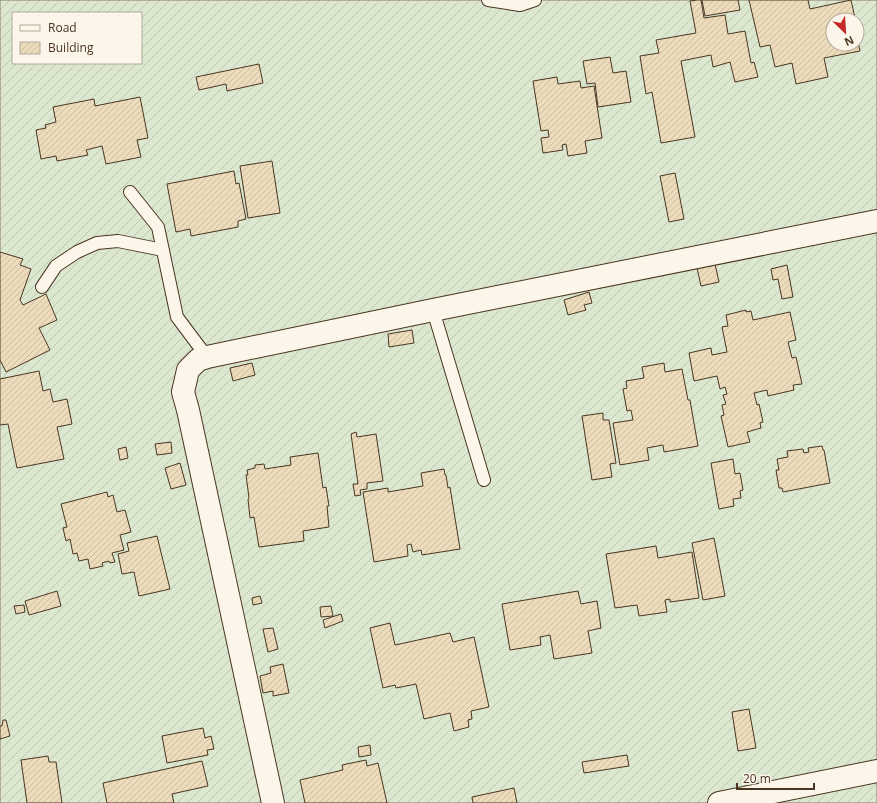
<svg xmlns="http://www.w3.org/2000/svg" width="877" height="803" font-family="'Open Sans',sans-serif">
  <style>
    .garden { fill: url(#garden-furrows); stroke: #887966; fill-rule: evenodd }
    .building { fill: url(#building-hatch); stroke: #4a3520 }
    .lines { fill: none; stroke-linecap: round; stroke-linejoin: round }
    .service-casing { stroke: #4a3520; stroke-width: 14 }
    .minor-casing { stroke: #4a3520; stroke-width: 24 }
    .service { stroke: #fbf6e9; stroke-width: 12 }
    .minor { stroke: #fbf6e9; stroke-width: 22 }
  </style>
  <defs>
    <pattern id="garden-furrows" width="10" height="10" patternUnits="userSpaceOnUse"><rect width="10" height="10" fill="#dce7d0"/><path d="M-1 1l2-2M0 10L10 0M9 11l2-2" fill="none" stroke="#bec7b2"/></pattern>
    <pattern id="building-hatch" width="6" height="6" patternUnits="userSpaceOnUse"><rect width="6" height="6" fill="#ecdcbc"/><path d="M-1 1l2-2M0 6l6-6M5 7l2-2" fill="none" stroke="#ccbda1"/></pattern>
  </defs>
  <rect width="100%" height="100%" fill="#fbf6e9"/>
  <!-- garden -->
  <path class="garden" d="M0,0h877v803h-877zM13,13h128v50h-128zM833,20h24v24h-24z"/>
  <!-- building -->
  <path class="building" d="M697,0h4l3,18 21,-3 3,19 17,-3 6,32 3,-1 4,15 -23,5 -5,-20 -17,5 -2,-12 -30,6 14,76 -34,6 -9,-51 -6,2 -6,-38 19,-3 -3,-13 40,-7 -6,-32z
    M702,0h36l2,10 -35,6z
    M749,0h59l2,9 41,-9 4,18 -6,2h-16v24h24v-7l3,14 -36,7 4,19 -32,7 -4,-21 -17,4 -5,-22 -10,2z
    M610,57l3,16 13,-2 5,31 -33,5 -3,-24 -8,1 -4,-23z
    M259,64l4,19 -36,8 -1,-7 -27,6 -3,-13z
    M557,77l1,7 22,-3 1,7 13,-2 8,52 -17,3 2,12 -19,3 -2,-12 -4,1 1,5 -20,3 -2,-15 8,-1 -1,-7 -7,1 -8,-50z
    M140,97l8,41 -11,2 4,17 -35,7 -4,-18 -16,4 2,5 -31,6 -1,-5 -15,3 -5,-29 10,-2 -1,-3 11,-3 -3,-15 41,-8 1,7z
    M272,161l8,52 -32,5 -8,-52z
    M234,171l2,13 3,-1 7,36 -8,2v6l-47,9 -1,-7 -14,3 -9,-48z
    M675,173l9,46 -15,3 -9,-46z
    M0,252l23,7 -3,6 11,4 -11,31 3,5 23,-11 11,26 -18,8 11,22 -44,22 -6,-12z
    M715,264l4,18 -18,4 -4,-18z
    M787,265l6,32 -11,2 -4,-20 -5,1 -2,-11z
    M589,292l3,11 -8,2 2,5 -18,5 -4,-15z
    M746,310v2l5,-1 2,9 37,-8 6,28 -8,2 4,16 4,-1 6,27 -9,1 1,5 -26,6 -1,-6 -13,3 3,12 2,-1 4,18 -3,1 1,5 -14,4 3,10 -22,5 -7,-31 3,-1 -2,-10 4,-1 -3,-9 4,-1 -2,-7 -5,2 -3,-13 -23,5 -5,-28 22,-5 1,7 15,-3 -5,-25 6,-1 -2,-11z
    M412,330l2,13 -25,4 -1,-13z
    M252,363l3,12 -22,6 -3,-13z
    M664,363l1,9 17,-3 6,31h2l8,46 -34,6 -1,-7 -16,3 2,12 -29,5 -7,-42 20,-3 -2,-10 -4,1 -4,-22 4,-1 -1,-7 18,-3 -2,-11z
    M39,371l4,20 7,-2 3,13 14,-3 5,25 -15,3 7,32 -47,9 -9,-44 -8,1v-46z
    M603,413v7h6l7,43 -6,1 2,13 -20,3 -10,-64z
    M356,432l1,5 19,-3 7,47 -16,2v6l-7,1 1,5 -6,1 -2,-12h5l-7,-50z
    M171,442l1,11 -15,2 -2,-11z
    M822,446l1,4h1l6,33 -47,9 -1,-4h-3l-3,-18h3l-2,-11 11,-2 -1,-6 16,-2 1,4 5,-1 -1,-4z
    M126,447l2,11 -8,2 -2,-11z
    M318,453l5,35 3,-1 3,19h-2l2,21 -26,4 1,10 -45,6 -5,-30 -4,1 -2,-19 1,-1 -3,-23h2l-1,-5 8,-2v-3l9,-1 1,5 26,-4 -1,-8z
    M733,459l2,15 5,-1 3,17 -3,1 1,7 -8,1 1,7 -15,3 -8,-46z
    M180,463l6,22 -15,4 -6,-21z
    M444,469l1,6h1l2,13 2,-1 10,62 -38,6 -1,-5 -8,2 -2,-8 -4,1 1,11 -34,6 -11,-70 25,-4v4l35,-6 -2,-13z
    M107,492l1,5 5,-2 4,17 8,-2 6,22 -11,3 4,15 -12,3 3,9 -5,1 -1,-2 -7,2 1,3 -13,3 -2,-10 -9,2 -2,-8 -4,1 -3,-15 -4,2 -3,-13 4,-1 -6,-23z
    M157,536l13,53 -31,7 -5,-24 -12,2 -4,-20 11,-3 -2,-8z
    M714,538l11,58 -22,4 -11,-57z
    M656,546l2,12 34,-6 7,46 -29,4v-3l-5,1 2,12 -28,4 -2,-11 -22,3 -9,-54z
    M57,591l4,15 -32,9 -4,-14z
    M578,591l3,13 16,-3 4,27 -13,3 4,22 -38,6 -4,-24 -10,2 1,8 -31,5 -8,-46z
    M260,596l2,7 -9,2 -1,-7z
    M24,605l1,7 -9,2 -2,-8z
    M331,606l2,10 -12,1 -1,-10z
    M341,614l2,7 -18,7 -2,-8z
    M390,623l5,22 55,-12 3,9 21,-5 15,70 -18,4 1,8 -4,1 1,7 -15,4 -4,-18 -26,6 -8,-35 -20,4 -1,-3 -12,3 -13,-60z
    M273,628l5,21 -10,3 -5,-23z
    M283,664l6,29 -16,3v-5l-10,2 -3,-17 11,-3 -1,-6z
    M749,709l7,39 -18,3 -6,-39z
    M3,720h3l4,16 -10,3v-13h2z
    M203,728l2,10 6,-2 3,13 -7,1 1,5 -41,8 -5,-27z
    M370,745l1,10 -12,2 -1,-10z
    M627,755l2,11 -45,7 -2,-11z
    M48,756l1,6h7l6,41h-35l-6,-43z
    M366,760l1,6 11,-3 9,40h-82l-5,-23 43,-10 -1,-5z
    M202,761l6,25 -36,8 2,9h-67l-4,-20z
    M514,788l3,15h-44l-1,-6z"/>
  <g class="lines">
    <defs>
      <path id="service" d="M488,0l32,5 15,-5
        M130,192l28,35 19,90 30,40
        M42,287l14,-21 21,-14 20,-9 21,-2 45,9
        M433,310l51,170"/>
      <path id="minor" d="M273,803l-85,-393 -5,-18 5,-22 10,-10 9,-3 226,-47 444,-89
        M719,803l158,-32"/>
    </defs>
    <!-- service casing -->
    <use href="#service" class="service-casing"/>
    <!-- minor casing -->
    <use href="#minor" class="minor-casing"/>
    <!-- service -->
    <use href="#service" class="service"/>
    <!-- minor -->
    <use href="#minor" class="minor"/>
  </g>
  <!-- legend -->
  <rect x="12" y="12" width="130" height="52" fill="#fbf6e9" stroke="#b4a999"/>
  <rect x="20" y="25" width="20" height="6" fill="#fbf6e9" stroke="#b4a999"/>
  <text x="48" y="32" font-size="12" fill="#4a3520">Road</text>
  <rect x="20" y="42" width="20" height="12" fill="url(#building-hatch)" stroke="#b4a999"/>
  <text x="48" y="52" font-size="12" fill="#4a3520">Building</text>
  <!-- north arrow -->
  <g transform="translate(845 32) rotate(155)"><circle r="19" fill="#fbf6e9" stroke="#b4a999"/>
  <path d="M0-3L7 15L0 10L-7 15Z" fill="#c62828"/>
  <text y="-6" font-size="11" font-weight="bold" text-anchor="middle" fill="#4a3520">N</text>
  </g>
  <!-- scale -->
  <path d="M737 783v6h77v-6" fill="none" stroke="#4a3520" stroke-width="2"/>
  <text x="743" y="783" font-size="12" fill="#4a3520" stroke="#fbf6e9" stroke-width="3" paint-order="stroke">20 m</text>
</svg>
